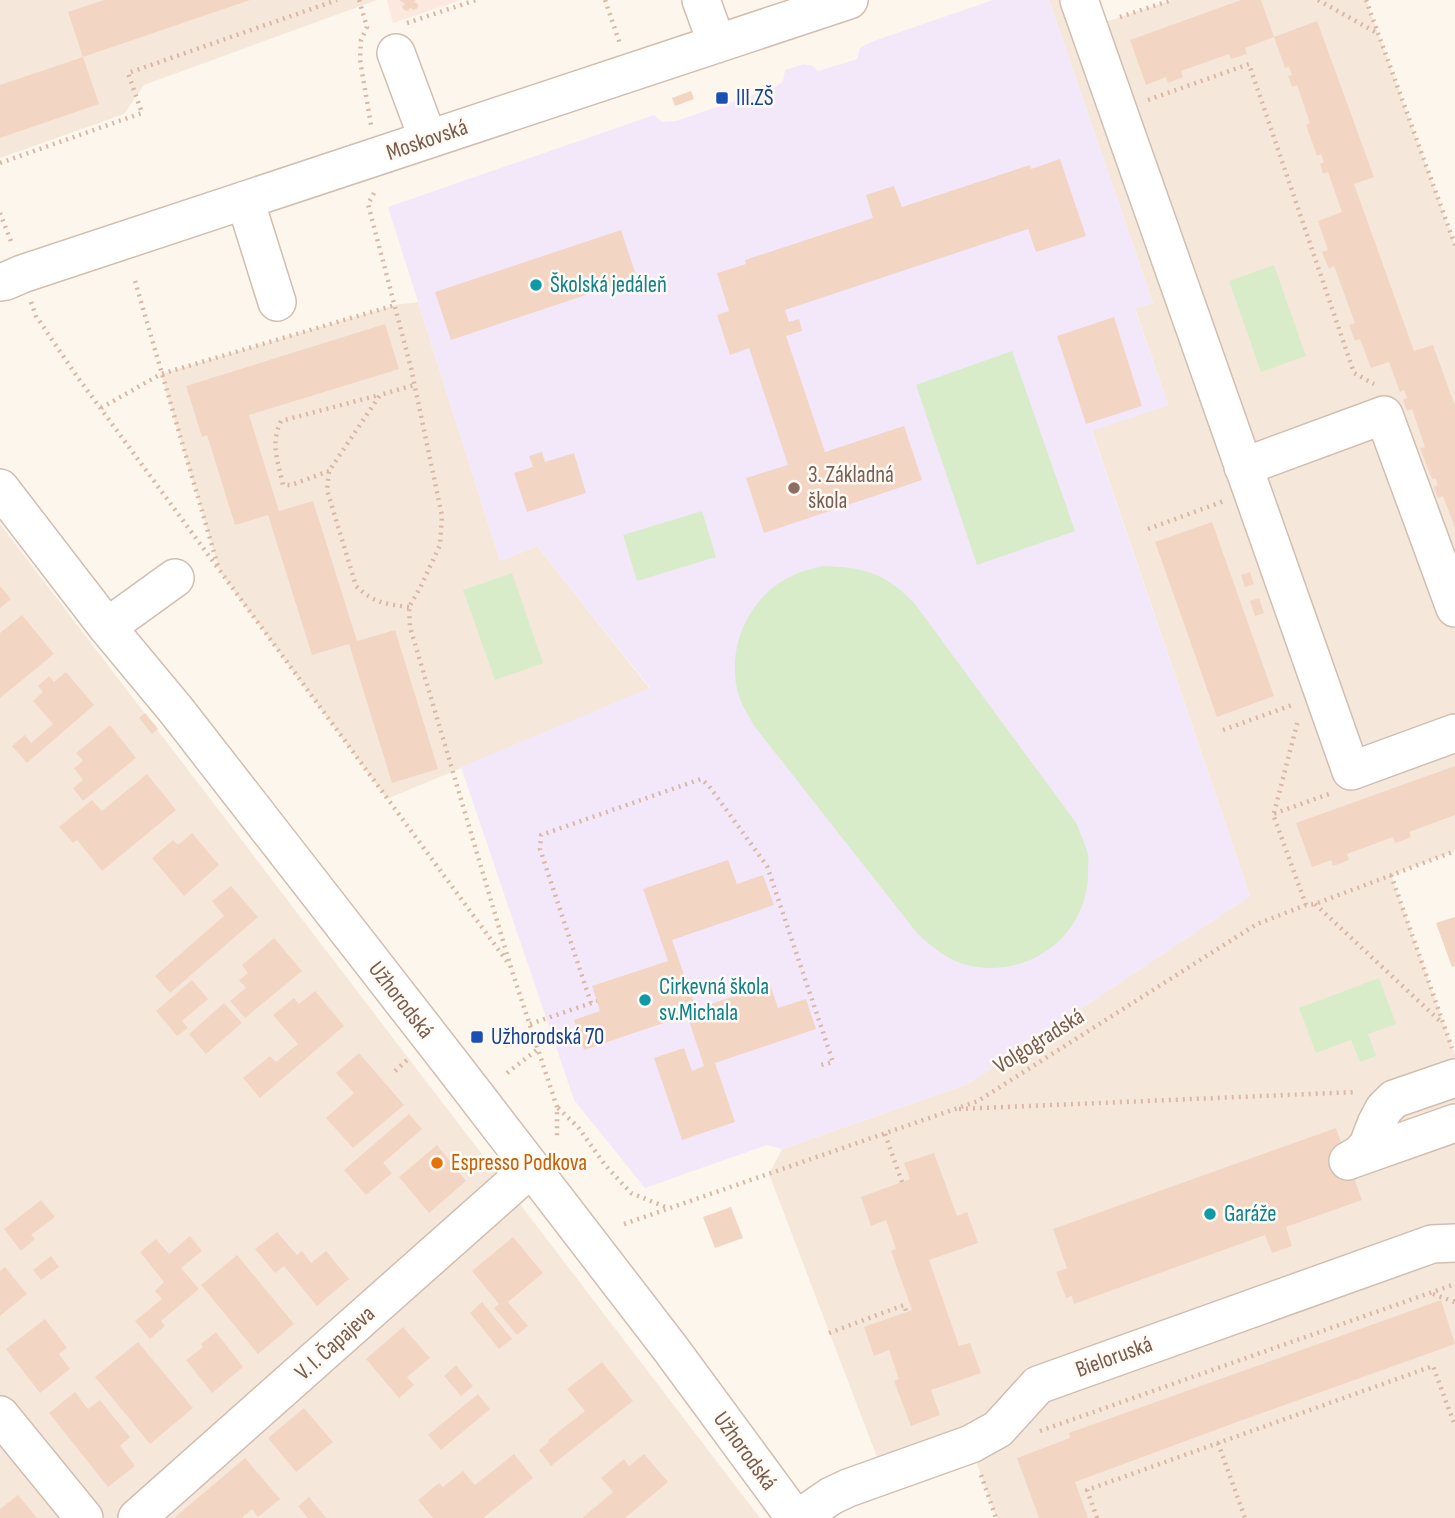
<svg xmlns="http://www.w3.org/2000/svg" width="1455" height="1518" font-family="'Sofia Sans Condensed',sans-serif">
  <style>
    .residential { fill: #f5e8da }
    .commercial { fill: #fde8e0 }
    .education { fill: #f3e8fa }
    .green { fill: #d8ecc9 }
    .building { fill: #f3d5c3 }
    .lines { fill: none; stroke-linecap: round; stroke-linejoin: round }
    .minor-casing { stroke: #d1beb0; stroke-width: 40 }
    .path { stroke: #d9b8a5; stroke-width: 4.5; stroke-dasharray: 2 5; stroke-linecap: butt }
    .minor { stroke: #fff; stroke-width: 37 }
    .transit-dot { fill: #1a4fb4; stroke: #fffaf3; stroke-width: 2.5 }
    .culture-dot { fill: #0f9aa8; stroke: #fffaf3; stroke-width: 2.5 }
    .education-dot { fill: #8d6e63; stroke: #fffaf3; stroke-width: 2.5 }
    .food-dot { fill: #e8710a; stroke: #fffaf3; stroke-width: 2.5 }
    .labels { text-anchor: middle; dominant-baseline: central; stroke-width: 5; stroke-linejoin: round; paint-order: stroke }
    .transit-label { font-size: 23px; fill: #164399; stroke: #fffaf3; text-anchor: start }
    .street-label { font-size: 23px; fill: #7a5c4d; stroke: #fffaf3 }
    .culture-label { font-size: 23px; fill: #0d838f; stroke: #fffaf3; text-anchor: start }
    .education-label { font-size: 23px; fill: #785e54; stroke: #fffaf3; text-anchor: start }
    .food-label { font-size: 23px; fill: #c56008; stroke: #fffaf3; text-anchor: start }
  </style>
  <rect width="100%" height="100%" fill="#fdf6ec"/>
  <!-- residential -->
  <path class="residential" d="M0,0h377l-233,85 -20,29 -124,44z
    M1049,0h10l28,24 18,-2 67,-22h194l89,245v606l-64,24 64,180v463h-459l-22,-63 -96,5 -109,-286 13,-25 186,-65 282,-188 -158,-466 76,-25 -33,-97 18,-5z
    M418,302l82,259 37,-15 113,143 -263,110 -167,-227 -59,-198 234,-69z
    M0,524l760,994h-760z"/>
  <!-- commercial -->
  <path class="commercial" d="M387,0h74l-68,23z"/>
  <!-- education -->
  <path class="education" d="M993,0h56l104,303 -18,6 33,96 -76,26 158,465 -282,188 -186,65 -15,-4 -122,43 -71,-88 -113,-333 189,-79 -113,-142 -37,15 -112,-354 266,-92 8,7 14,-1 50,-17 48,-16 9,-7 2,-11 19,-6 9,2 5,5 39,-12 3,-11 11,-6z"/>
  <!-- green -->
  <path class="green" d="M1274,265l32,91 -45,16 -32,-91z
    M1012,351l63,180 -98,34 -61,-180z
    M702,511l14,46 -79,24 -14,-46z
    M822,566c42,1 64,7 93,38l162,220c3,10 9,21 11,31 1,5 0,11 0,16 1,60 -52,104 -111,96 -24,-3 -42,-17 -60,-34l-162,-206c-7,-12 -15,-24 -18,-38 -10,-47 15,-97 59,-115 8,-4 17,-5 26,-8z
    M512,573l31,90 -48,17 -32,-90z
    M1379,978l17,46 -28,10 8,22 -16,6 -9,-22 -35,13 -17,-45z"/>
  <!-- building -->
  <path class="building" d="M104,0h146l-167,57 -15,-45z
    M399,0h17l-2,2 4,2v4l-4,2 -4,-2 -2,3 -4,-1 -2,-3 3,-3z
    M1241,0h20l13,37 -29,11 2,6 -16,5 -2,-5 -48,17 2,6 -15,6 -2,-6 -20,8 -16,-45z
    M1317,21l57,156 -20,7 60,167 19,-6 22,61v122l-12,-32 -5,2 -4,-11 4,-2 -3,-7 -3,1 -12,-31 5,-1 -13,-38 -5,2 -4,-11 4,-2 -3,-8 -4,2 -11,-30 -18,6 -11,-29 -5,2 -6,-16 6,-2 -21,-57 -5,3 -7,-17 6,-2 -10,-29 24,-9 -14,-40 -5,2 -3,-10 4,-2 -3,-8 -4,2 -11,-31 4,-2 -13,-38 -5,2 -4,-11 4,-1 -3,-8 -4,1 -11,-31z
    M83,57l16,47 -99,34v-53z
    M691,91l3,8 -19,7 -3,-8z
    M1060,159l26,77 -50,16 -8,-23 -243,81 4,12 10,-3 3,12 -16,5 39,116 79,-26 18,54 -158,53 -18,-55 42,-13 -39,-117 -19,7 -13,-40 12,-4 -12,-38 29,-9 -1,-4 128,-42 -7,-23 15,-5 13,-4 8,21 128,-42 1,4z
    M621,230l16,48 -186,62 -16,-48z
    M1114,317l28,89 -56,18 -29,-88z
    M385,324l14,45 -150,46 30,96 34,-10 44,140 38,-11 43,139 -46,14 -43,-139 -37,11 -44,-140 -33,10 -28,-90 -5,2 -16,-51z
    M542,452l3,10 29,-9 12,40 -59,19 -13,-39 19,-6 -4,-11z
    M1212,522l62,174 -57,21 -62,-175z
    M1250,572l4,12 -9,3 -4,-12z
    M0,586l11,13 -11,9z
    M1259,598l5,15 -9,3 -5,-15z
    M22,615l32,39 -54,44v-65z
    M66,672l28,33 -67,58 -15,-17 13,-11 6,8 22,-19 -20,-23 10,-9 -5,-6 11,-10 5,6z
    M145,713l13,16 -6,5 -13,-16z
    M110,725l26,33 -53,43 -10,-13 10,-8 -9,-12 9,-7 -7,-8z
    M1455,766v49l-46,17 2,5 -7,3 -9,3 -2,-6 -46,17 2,6 -16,6 -2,-6 -19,7 -16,-44z
    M147,774l29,36 -74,61 -25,-31 -4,3 -14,-16 33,-27 10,11z
    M192,833l27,32 -35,31 -32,-38 21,-18 5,5z
    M728,860l9,24 26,-9 11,30 -102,35 24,69 74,-25 8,24 28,-9 10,30 -101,34 20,59 -53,18 -28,-82 30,-10 8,23 12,-5 -17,-51 -103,35 -10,-30 26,-9 -8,-25 76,-25 -25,-72z
    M231,886l27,31 -88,76 -15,-17 69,-60 -12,-15z
    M1455,917v49l-3,1 -16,-44z
    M274,938l28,33 -57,47 -15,-17 16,-13 -7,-8 9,-7 -6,-8z
    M192,980l16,19 -26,22 6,7 -11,8 -21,-25z
    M315,991l29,35 -84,72 -17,-20 27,-22 6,6 22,-18 -25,-29 21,-17 5,6z
    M224,1003l18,20 -36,31 -17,-20z
    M500,1026l13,17 -7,5 -13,-17z
    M359,1053l45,52 -51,43 -27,-30 28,-25 -18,-20z
    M409,1114l13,15 -39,34 9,10 -26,22 -22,-25z
    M1336,1128l26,72 -76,27 6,19 -20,7 -7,-18 -191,69 -2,-8 -6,2 -10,-26 11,-4 -14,-39z
    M437,1145l29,36 -37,32 -30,-36z
    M934,1153l23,63 10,-4 11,31 -49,17 30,86 11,-3 11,30 -50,17 9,25 -29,11 -17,-45 5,-2 -10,-29 -15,6 -10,-29 48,-17 -21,-59 5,-2 -10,-29 -15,6 -10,-29 49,-18 -6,-16z
    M41,1200l14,17 -24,18 4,4 -14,12 -17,-22z
    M731,1207l12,31 -28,10 -12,-31z
    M277,1232l20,23 5,-4 9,12 15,-12 23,28 -32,27 -33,-40 -9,7 -20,-24z
    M190,1236l12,15 -21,17 18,21 -38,32 4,5 -15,13 -15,-18 27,-22 -7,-8 9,-9 -24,-30 16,-13 13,15z
    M513,1237l30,36 -35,29 20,24 -11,9 -23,-27 5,-4 -27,-33z
    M237,1255l57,69 -36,30 -57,-69z
    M51,1256l8,11 -18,13 -8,-10z
    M5,1267l22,27 -27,22v-45z
    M1441,1300l14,44 -218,78 -162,60 13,36h-49l-22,-60 53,-20 -1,-5z
    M482,1302l30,37 -13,10 -29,-36z
    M45,1319l22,29 -8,6 11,15 -30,24 -34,-44z
    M403,1327l27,31 -23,19 7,8 -15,13 -33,-39z
    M216,1332l27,35 -31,26 -26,-33 17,-13 -2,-3z
    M138,1342l55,66 -43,36 -55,-67z
    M602,1362l31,39 -82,65 -12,-16 10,-8 -1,-2 37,-29 -18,-22z
    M456,1365l17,21 -12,10 -17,-20z
    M75,1392l13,17 12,-9 30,37 -10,9 15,20 -27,21 -59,-74z
    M478,1394l12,15 -49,41 -13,-15z
    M304,1408l29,34 -37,30 -28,-34z
    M514,1454l19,24 -50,40h-50l-15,-18 21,-17 4,4 20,-16 12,14z
    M644,1454l24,28 -43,36h-43l31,-26 -12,-14 23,-19 5,7z
    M245,1458l35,41 -22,18 -6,-8 -10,9h-68z
    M18,1495l19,23h-37v-9z
    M309,1497l14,17 3,4h-18l-10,-12z"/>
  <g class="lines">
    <defs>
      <path id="minor" d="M701,0l16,44
        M1079,0l272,771 104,-38
        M396,53l32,86
        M245,200l32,102
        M0,282l6,-1 16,-7 827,-274
        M1243,467l141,-52 71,193
        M0,488l107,139 69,83 277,356 217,282 125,170
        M107,627l68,-49
        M1350,1160l105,-37
        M1348,1161l12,-7 8,-9 8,-21 8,-15 10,-10 61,-21
        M0,1415l84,103
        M137,1518l394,-350
        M799,1518l32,-22 17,-8 123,-44 27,-15 40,-44 394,-141 23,-1"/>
    </defs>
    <!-- minor casing -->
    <use href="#minor" class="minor-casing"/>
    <!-- path -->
    <path class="path" d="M359,0l8,27 -6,13 -1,20 11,65
      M605,0l15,44
      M1318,0l59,33
      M1366,0l89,245
      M1120,17l52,-17
      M407,23l69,-23
      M1148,100l101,-36 105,309 20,11
      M0,163l142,-50 -14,-40 209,-73
      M374,193l-6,11 43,164 31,148 -2,29 -20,43 -11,19 1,20 101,341 46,139v33
      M0,213l12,31
      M135,281l83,285
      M31,302l5,14 40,59 433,589
      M101,408l60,-34 234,-69
      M329,471l-38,14h-8c-5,-24 -13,-41 -2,-64l98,-26
      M1148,529l76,-28
      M409,607c-24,-3 -35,-4 -53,-21l-29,-96 2,-19 51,-76 34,-10
      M1223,730l72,-26
      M1274,813l24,-93
      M1391,875l61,173
      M1315,904l127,119
      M1306,905l-33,-91 56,-20
      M591,1003l-51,-154 1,-14 160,-56 8,7 58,80 66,196 -12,3
      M530,1024l67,-23
      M395,1071l12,-11
      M507,1073l31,-24
      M558,1108l20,19 27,38 26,28 37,15
      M959,1109l397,-17
      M885,1134l17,48
      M624,1224l354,-123 279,-177 49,-19 9,-1 140,-53
      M1433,1294l22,8
      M829,1333l75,-28 2,6
      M1040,1431l415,-147
      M1218,1443l27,75
      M981,1475l15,43
      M1097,1518l-10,-28 346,-124 22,60"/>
    <!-- minor -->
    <use href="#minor" class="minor"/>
  </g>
  <!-- markers -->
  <g class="transit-dot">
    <rect x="715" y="91" width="14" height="14" rx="3.5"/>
    <rect x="470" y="1030" width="14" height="14" rx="3.5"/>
  </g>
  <g class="culture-dot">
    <circle cx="536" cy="285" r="7"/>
    <circle cx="645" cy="1000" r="7"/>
    <circle cx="1210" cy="1214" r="7"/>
  </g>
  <circle class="education-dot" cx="794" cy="488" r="7"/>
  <circle class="food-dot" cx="437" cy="1163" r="7"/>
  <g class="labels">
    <!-- transit labels -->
    <g class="transit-label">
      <text x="736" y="98">III.ZŠ</text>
      <text x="491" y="1037">Užhorodská 70</text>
    </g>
    <!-- street labels -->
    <g class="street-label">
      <text transform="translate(427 140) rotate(-19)">Moskovská</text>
      <text transform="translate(401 1000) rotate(52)">Užhorodská</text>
      <text transform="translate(1039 1041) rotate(-32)">Volgogradská</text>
      <text transform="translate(335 1343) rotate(-42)">V. I. Čapajeva</text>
      <text transform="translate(1114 1357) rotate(-20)">Bieloruská</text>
      <text transform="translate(745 1451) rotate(54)">Užhorodská</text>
    </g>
    <!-- culture labels -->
    <g class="culture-label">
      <text x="550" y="285">Školská jedáleň</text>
      <text x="659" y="987">Cirkevná škola<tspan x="659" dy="26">sv.Michala</tspan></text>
      <text x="1224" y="1214">Garáže</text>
    </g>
    <!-- education labels -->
    <g class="education-label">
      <text x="808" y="475">3. Základná<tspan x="808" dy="26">škola</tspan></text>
    </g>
    <!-- food labels -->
    <g class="food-label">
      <text x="451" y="1163">Espresso Podkova</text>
    </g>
  </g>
</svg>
